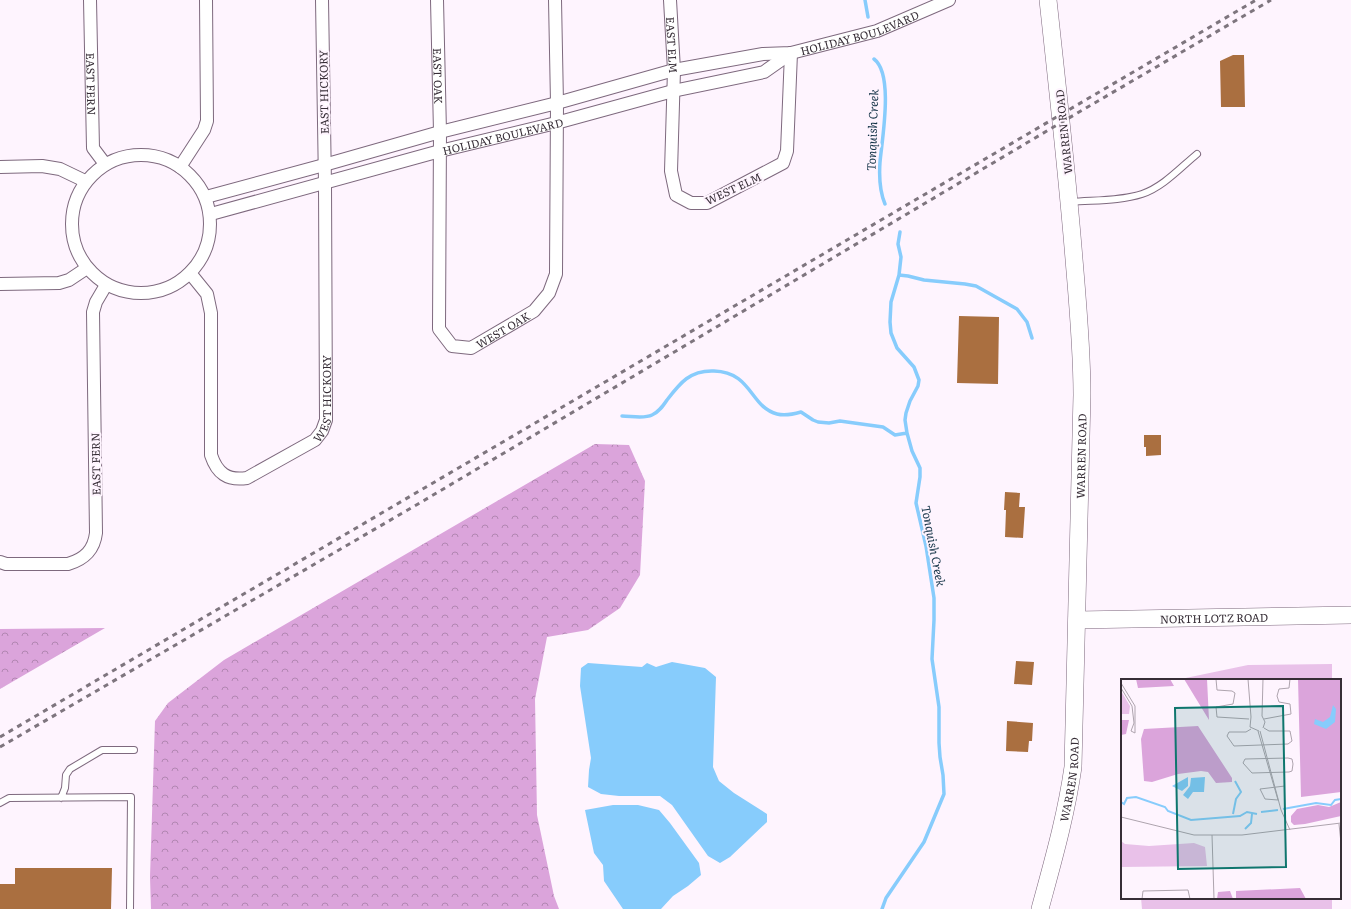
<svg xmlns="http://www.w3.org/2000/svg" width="1351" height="909" font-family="Literata,serif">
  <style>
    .grass { fill: #e9c1e9 }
    .forest { fill: url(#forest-crowns) }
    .water { fill: #87ccfc }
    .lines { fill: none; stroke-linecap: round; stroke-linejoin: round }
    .stream { stroke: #87ccfc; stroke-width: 3.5 }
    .building { fill: #aa6f40 }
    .lane-casing { stroke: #7e697e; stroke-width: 8 }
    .street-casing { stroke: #7e697e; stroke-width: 14 }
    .secondary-casing { stroke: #7e697e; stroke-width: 18 }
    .lane { stroke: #fff; stroke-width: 6 }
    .street { stroke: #fff; stroke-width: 12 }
    .secondary { stroke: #fff; stroke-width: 17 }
    .rail { stroke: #7e757e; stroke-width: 3; stroke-dasharray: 5 5; stroke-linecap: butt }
    .labels { text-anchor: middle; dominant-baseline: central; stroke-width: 4; stroke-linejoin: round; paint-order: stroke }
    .street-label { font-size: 11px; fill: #362d36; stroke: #fef4fe }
    .water-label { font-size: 12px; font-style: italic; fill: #153448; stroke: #fef4fe }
    .inset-river { fill: none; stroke: #87ccfc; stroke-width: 2 }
    .inset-road { fill: none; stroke: #aea4ae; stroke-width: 1 }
    .view { fill: #0f766e; fill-opacity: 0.15; stroke: #0f766e; stroke-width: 2 }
    .inset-edge { fill: none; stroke: #362d36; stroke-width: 2 }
  </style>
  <defs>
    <pattern id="forest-crowns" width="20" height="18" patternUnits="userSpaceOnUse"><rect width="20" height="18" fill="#dba4db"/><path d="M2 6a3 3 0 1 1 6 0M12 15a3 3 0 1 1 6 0" fill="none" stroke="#b286b2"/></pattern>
  </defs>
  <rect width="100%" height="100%" fill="#fef4fe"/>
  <!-- grass -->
  <path class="grass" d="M1332,664v16h-156l72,-15z
    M1141,898h191v11h-190z"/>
  <!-- forest -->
  <path class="forest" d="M595,444l34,1 16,36 -5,94 -20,33 -32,22 -41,7 -12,62 2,116 17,81 5,13h-408l-1,-32 5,-156 13,-18 56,-43z
    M105,628l-105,61v-60z"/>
  <!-- water -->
  <path class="water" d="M672,662l33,6 11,9 -3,90 6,14 15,12 33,21v8l-37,35 -10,6 -12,-7 -36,-51 -12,-9h-41l-18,-2 -13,-7 1,-17 2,-12 -11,-72 1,-18 7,-5 54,4 5,-4 9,4z
    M613,805h25l21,5 11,13 29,40 2,12 -13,11 -15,10 -12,13h-38l-19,-28 -1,-16 -9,-12 -9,-43z"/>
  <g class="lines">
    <!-- stream -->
    <path class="stream" d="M865,0l3,17
      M874,59c20,15 8,80 6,103 -1,14 0,30 5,42
      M899,275l9,1 16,4 41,4 11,2 41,23 10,13 5,16
      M622,416c9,0 22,3 30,-1 7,-3 11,-9 15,-15 13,-17 23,-30 47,-29 38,1 36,36 63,43 8,2 17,0 24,-2l12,8 5,2 11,1 11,-2 7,1 36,5 12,8 12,-2
      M882,909l4,-11 38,-56 20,-48 -1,-19 -3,-18 -1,-14v-36l-7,-48 2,-39v-22l-8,-52 -10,-43 4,-26v-9l-8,-17 -5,-18 -2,-13 1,-7 4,-12 8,-15 1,-6 -5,-13 -17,-19 -6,-15 -1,-11 1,-20 8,-27 2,-18 -3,-13 2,-12"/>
  </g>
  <!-- building -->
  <path class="building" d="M1233,55h11l1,52h-24l-1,-46z
    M959,316l40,1 -1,67 -41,-1z
    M1144,435h17v20l-15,1v-9h-2z
    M1005,492l15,1 -1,14h6l-2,31 -18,-1 1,-27h-2z
    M1016,661l18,1 -2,23 -18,-1z
    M1007,721l26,2 -1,18h-3l-1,11 -22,-1z
    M15,868h97l-1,41h-111v-25h15z"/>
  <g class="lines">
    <defs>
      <path id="lane" d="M1071,202c23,-2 49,-1 71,-8 21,-7 38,-26 55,-40
        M61,798l4,-10 1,-13 4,-6 32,-19h32
        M0,803l9,-5 122,-1 -1,112"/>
      <g id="street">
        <path id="s1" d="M90,0l3,148 12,16"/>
        <path id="s2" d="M437,0l3,132 -1,197 13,17 19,2 63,-37 15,-18 7,-19 1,-171 -2,-103"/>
        <path id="s3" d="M670,0l4,70 -3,101 5,24 15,8h16l76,-40 4,-12 4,-98"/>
        <circle cx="141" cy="224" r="69"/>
        <path d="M0,167l42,-1 18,3 25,12"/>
        <path d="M180,167l24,-37 3,-9 -1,-121"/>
        <path id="s4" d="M206,197l118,-32 116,-33 117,-29 117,-33 89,-16 28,-1 86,-22 72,-31"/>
        <path id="s5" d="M211,214l229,-63 116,-28 117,-32 91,-19 27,-19"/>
        <path id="s6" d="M190,273l17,21 4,19v142c6,18 16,26 36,23l68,-38 7,-9 4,-11 -1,-236 -3,-184"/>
        <path d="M0,284l59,-1 10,-3 18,-12"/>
        <path d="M0,562l6,2h62c17,-5 26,-14 28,-31l-3,-221 3,-10 10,-17"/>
      </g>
      <g id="secondary">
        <path id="s7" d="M1077,620l274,-5"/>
        <path id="s8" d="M1040,909c13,-48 26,-93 33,-142l9,-372c0,-50 -5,-99 -9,-148 -7,-83 -16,-165 -25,-247"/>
      </g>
    </defs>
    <!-- lane casing -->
    <use href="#lane" class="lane-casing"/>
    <!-- street casing -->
    <use href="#street" class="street-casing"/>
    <!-- secondary casing -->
    <use href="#secondary" class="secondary-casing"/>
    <!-- lane -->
    <use href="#lane" class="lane"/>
    <!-- street -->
    <use href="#street" class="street"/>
    <!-- secondary -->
    <use href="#secondary" class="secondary"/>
    <!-- rail -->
    <path class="rail" d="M0,737l1256,-737
      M0,747l418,-243 644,-382 209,-122"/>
  </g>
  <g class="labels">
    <!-- street labels -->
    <g class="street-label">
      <text stroke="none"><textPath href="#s4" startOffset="675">HOLIDAY BOULEVARD</textPath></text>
      <text stroke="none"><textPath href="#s3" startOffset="45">EAST ELM</textPath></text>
      <text stroke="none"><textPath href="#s2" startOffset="76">EAST OAK</textPath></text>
      <text stroke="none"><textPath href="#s1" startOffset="84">EAST FERN</textPath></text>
      <text transform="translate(323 92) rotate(-91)">EAST HICKORY</text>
      <text transform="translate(1063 132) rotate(-96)">WARREN ROAD</text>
      <text stroke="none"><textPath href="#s5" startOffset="302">HOLIDAY BOULEVARD</textPath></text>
      <text transform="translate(733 188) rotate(-25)">WEST ELM</text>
      <text stroke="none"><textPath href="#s2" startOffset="406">WEST OAK</textPath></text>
      <text stroke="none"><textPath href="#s6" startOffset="358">WEST HICKORY</textPath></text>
      <text stroke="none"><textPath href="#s8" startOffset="457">WARREN ROAD</textPath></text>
      <text transform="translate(95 464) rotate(-91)">EAST FERN</text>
      <text stroke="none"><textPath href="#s7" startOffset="137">NORTH LOTZ ROAD</textPath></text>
      <text stroke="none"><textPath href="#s8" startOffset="133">WARREN ROAD</textPath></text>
    </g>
    <!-- water labels -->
    <g class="water-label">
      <text transform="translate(872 130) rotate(-88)">Tonquish Creek</text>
      <text transform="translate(934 546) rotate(79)">Tonquish Creek</text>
    </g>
  </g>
  <!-- overview -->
  <g transform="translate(1121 679)">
    <rect width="220" height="220" fill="#fef4fe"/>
    <path d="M0,12l9,15 -1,8h-8zM0,162l4,3 24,2 45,-3 11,4 2,19 -86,1z" fill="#e9c1e9"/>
    <path d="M15,0h34l4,7 -36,2zM63,0h23l2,41zM177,0h43v113l-40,5zM0,41h8l-3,14 -5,1zM77,47l34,52v4l-16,1 -8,-11 -7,-1 -23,3 -26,8 -8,-1 -3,-42 3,-10zM220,123v14l-36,8 -11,1 -3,-3v-6l6,-7 21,-4 11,2zM179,209l6,11h-70v-8zM109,212l3,8h-16l1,-7z" fill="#dba4db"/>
    <path d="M212,26l3,4 -1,13 -9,7 -12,-5 1,-5 8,3 7,-5zM67,98v9l-6,5 -10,-5zM84,98l-1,15h-11l-5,7 -5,-4 7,-9 1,-8z" fill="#87ccfc"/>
    <path class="inset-river" d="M0,123l3,2 3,-6 9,-1 29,10 3,4 23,9 49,-4 7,-4 10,2M162,130l33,-6 15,2 4,-5 6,-1M140,133l17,-2M112,135l3,-15 5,-7 -6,-11M124,150l6,-6 1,-9"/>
    <path class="inset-road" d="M95,0l1,11 15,1 3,2 -2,11 -17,3 1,10 32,2M127,0l3,38M0,4l14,23v27l-4,-2 3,-8 -2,-17 -11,-18M141,37l3,6 -2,6M141,37l1,-37M130,38l-1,10 9,4M143,40l27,-5 -1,-10 -11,-2 -2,-6 2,-7 10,-1 1,-9M130,50l-5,3h-17l-2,4 7,10 54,-2 4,-3 -2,-10h-21l-5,-3M137,52l20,69M139,52l21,79 9,20M167,79l4,1 1,5 -1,7 -3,1 -37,1 -9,-10 2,-4zM157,121l-13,-1 -5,-10 25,-3M0,138l73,18h48l99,-12M218,145l2,19M91,156l2,64M21,220l1,-8 45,-1 2,9"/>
    <path class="view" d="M162,27l3,161 -108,2 -3,-161z"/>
    <rect width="220" height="220" class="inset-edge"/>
  </g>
</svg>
